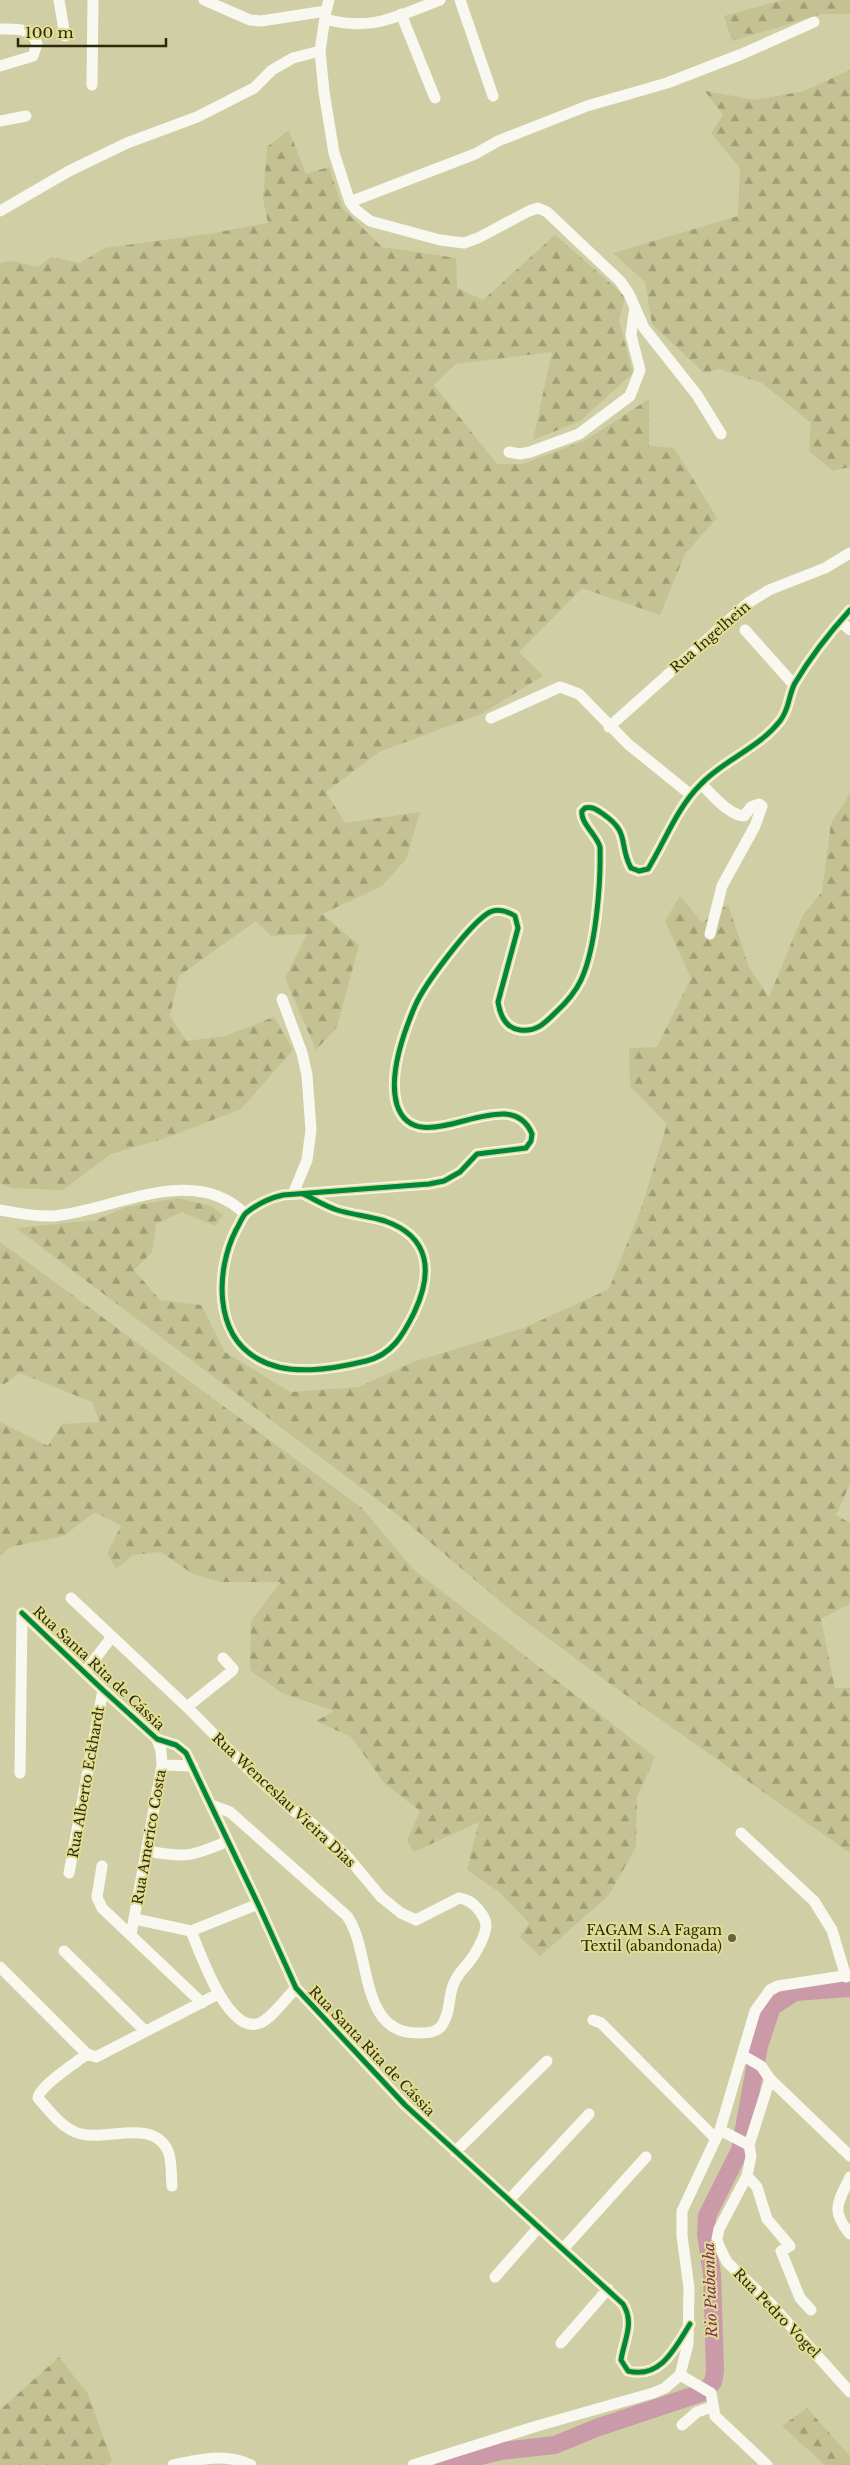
<svg xmlns="http://www.w3.org/2000/svg" width="850" height="2465" font-family="'Libre Baskerville',serif">
  <style>
    .forest { fill: url(#forest-firs) }
    .lines { fill: none; stroke-linecap: round; stroke-linejoin: round }
    .river { stroke: #cb9aa8; stroke-width: 18 }
    .street { stroke: #f8f8f1; stroke-width: 11 }
    .cycleway-casing { stroke: #e1de93; stroke-width: 8 }
    .cycleway { stroke: #00873e; stroke-width: 5 }
    .poi-dot { fill: #656341; stroke: #e1de93; stroke-width: 2 }
    .labels { text-anchor: middle; dominant-baseline: central; stroke-width: 4; stroke-linejoin: round; paint-order: stroke }
    .street-label { font-size: 14px; fill: #2c2a0b; stroke: #e1de93 }
    .poi-label { font-size: 14px; fill: #2c2a0b; stroke: #e1de93; text-anchor: end }
    .water-label { font-size: 15px; font-style: italic; fill: #802c5f; stroke: #e1de93 }
  </style>
  <defs>
    <pattern id="forest-firs" width="22" height="20" patternUnits="userSpaceOnUse" patternTransform="scale(1.25)"><rect width="22" height="20" fill="#c4c293"/><path d="M5 1l3.5 6h-7zM16 11l3.5 6h-7z" fill="#9f9e76"/></pattern>
  </defs>
  <rect width="100%" height="100%" fill="#d0cea4"/>
  <!-- forest -->
  <path class="forest" d="M783,0h67v14h-28l-90,27 -8,-25z
    M850,70v397l-17,4 -24,-20 2,-28 -49,-40 -43,-14 -15,4 -52,-49 -7,-42 -32,-29 125,-37 2,-48 -29,-35 12,-18 -18,-24 50,9 49,-9z
    M289,130l17,44 23,-7 14,42 39,38 74,11 1,30 26,12 72,-65 70,61 -6,25 14,52 -53,48 -47,19 19,-88 -96,12 -22,21 63,79h26l63,-24 63,-41v47l25,2 43,70 -32,36 -25,61 -78,-27 -63,64 24,24 -60,37 -104,39 -53,40 19,31 75,-11 -14,47 -24,27 -60,28 37,31 -22,82 -21,23 -31,-72 22,-44 -36,2 -15,-15 -77,55 -9,40 16,25 39,-5 49,-19 19,33 -52,59 -75,29 -55,16 -48,36 -51,-2 -12,-4v-921l12,-2 26,6 13,-10 29,6 25,-15 103,-14 60,-11 -5,-24 4,-52z
    M850,794v690l-14,31 14,8v81l-29,15 14,69h15v165l-237,-167 -99,-73 -110,-93 -388,-292 80,-8 30,-13 52,-9 33,8 12,9 -8,11 -33,-14 -26,12 -4,28 -18,18 26,30 41,5 24,47 65,40 69,-5 54,-25 111,-34 85,-39 33,-83 25,-82 -37,-38 -1,-38 28,-1 34,-69 -26,-57 15,-25 22,27 26,-19 21,63 20,30 34,-82 19,-23 9,-69z
    M0,1242l362,266 51,61 242,188 -18,40 -1,50 -27,48 -69,61 -20,-19 9,-14 -30,-31 -32,-22 12,-48 -65,30 -7,-11 13,-30 -35,-27 -34,-47 -35,-16 18,-10 -52,-18 -32,-23 1,-49 30,-39h-60l-28,-8 -32,-22 -28,3 -17,14 -9,-16 14,-27 -26,-14 -31,24 -54,11 -10,9v-134l48,24 14,-22 38,-2 -8,-20 -72,-29 -17,12 -3,-2z
    M59,2357l29,37 24,67 -6,4h-106v-55z
    M807,2408l43,48v9h-25l-43,-39z"/>
  <g class="lines">
    <!-- river -->
    <path class="river" d="M444,2465l57,-14 54,-6 41,-17 108,-36 9,-10 2,-11 -3,-97 -6,-40 1,-18 33,-66 19,-104 13,-39 23,-15 55,-4"/>
    <!-- street -->
    <path class="street" d="M59,0l6,36
      M204,0l46,20 11,1 65,-10
      M329,0l-3,11 -6,40 4,41 10,61 16,49 6,8 14,11 70,19 24,3 14,-5 51,-27 9,-3 9,4 73,69 9,13 15,34 53,67 24,39
      M460,0l33,96
      M401,14l34,84
      M325,19c48,13 71,-3 115,-19
      M0,29c15,0 32,-2 37,15l-4,12 -33,10
      M92,85l1,-85
      M0,121l26,-5
      M350,202l125,-48 23,-13 89,-35 80,-23 75,-29 72,-32
      M0,211l69,-40 58,-28 70,-26 57,-29 18,-18 21,-12 27,-7
      M509,452l11,2 10,-2 49,-18 51,-38 10,-26 -9,-35 4,-28
      M840,621l10,9
      M745,630l49,55
      M491,718l69,-31 19,7 49,50 63,51
      M609,727l139,-124 21,-13 56,-22 25,-15
      M701,784c11,10 27,31 43,32l7,-9 8,-3 3,2 -7,20 -33,60 -12,48
      M282,999l20,54 5,22 4,55 -4,30 -14,34
      M303,1194c11,5 22,12 34,16 16,5 32,6 48,11 46,16 48,52 29,92 -11,22 -22,42 -48,48 -33,8 -77,16 -108,-2 -45,-25 -42,-90 -22,-129 3,-5 6,-13 10,-17 10,-8 24,-15 37,-18l146,-11 15,-3 16,-9 17,-18 49,-6 5,-7 1,-7c-23,-57 -115,32 -135,-29 -9,-30 6,-71 18,-99 9,-21 56,-84 75,-94 9,-4 17,-1 25,4l3,12 -20,74c2,13 7,26 22,28 16,2 24,-6 35,-17 11,-10 20,-20 26,-33 15,-32 20,-97 19,-133 -3,-12 -20,-24 -18,-36l3,-3c7,-2 12,2 18,6 28,19 15,30 28,54l8,3 9,-2c17,-28 29,-61 52,-84 23,-25 58,-36 80,-64 10,-13 8,-25 15,-38 15,-25 35,-51 55,-73
      M0,1210c17,3 36,7 53,6 60,-5 140,-54 192,-2
      M71,1598l116,109 64,65 40,37 16,10 39,36 35,42 20,16 15,7 43,-22c8,1 14,5 19,11 4,5 8,10 8,17 -1,13 -14,34 -23,43 -19,22 -9,38 -21,56 -5,8 -15,8 -24,8 -60,1 -46,-82 -71,-117l-117,-104 -19,-7
      M22,1613l81,77 54,49 19,6 10,8 72,151 38,84 109,117 218,199c12,19 1,36 -2,56l7,11c33,8 47,-23 62,-47
      M85,1672l26,-34
      M187,1707l45,-36 1,-2 -10,-11
      M162,1765l31,1
      M20,1773l2,-160
      M741,1833l73,68 18,29 14,47
      M147,1851c39,7 44,6 81,-10
      M102,1866l-5,31 5,11 100,95
      M69,1873l34,-183
      M135,1919l56,12 67,-27
      M191,1931c9,21 37,105 69,92 11,-4 27,-26 36,-35
      M131,1935l31,-170 -1,-14 -4,-12
      M64,1951l81,80
      M0,1967l87,87 9,3 122,-63
      M593,2020l8,3 115,116
      M87,2054c-10,8 -48,32 -49,44 11,12 21,27 37,34 27,12 77,-16 93,19 4,9 3,25 4,35
      M742,2055l19,11 9,13 80,77
      M770,2079l-21,66 2,11 -4,20 -28,53 -2,10 2,7 8,16 43,41 80,89
      M720,2130l29,15
      M455,2152l92,-91
      M747,2176l10,11 10,32 23,27 -9,5 19,47 11,12
      M850,2177c-12,26 -20,33 0,57
      M509,2200l80,-86
      M563,2249l83,-92
      M495,2277l44,-50
      M561,2343l47,-54
      M680,2375l31,18 4,23 52,49
      M682,2425l15,-13 15,-5
      M173,2465c27,-6 52,-12 78,0
      M413,2465l124,-39 116,-33 12,-5 15,-13 8,-31 1,-56 -7,-52v-25l38,-81 35,-119 15,-21 8,-4 72,-11"/>
    <defs>
      <path id="cycleway" d="M303,1194c11,5 22,12 34,16 16,5 32,6 48,11 46,16 48,52 29,92 -11,22 -22,42 -48,48 -33,8 -77,16 -108,-2 -45,-25 -42,-90 -22,-129 3,-5 6,-13 10,-17 10,-8 24,-15 37,-18l146,-11 15,-3 16,-9 17,-18 49,-6 5,-7 1,-7c-23,-57 -115,32 -135,-29 -9,-30 6,-71 18,-99 9,-21 56,-84 75,-94 9,-4 17,-1 25,4l3,12 -20,74c2,13 7,26 22,28 16,2 24,-6 35,-17 11,-10 20,-20 26,-33 15,-32 20,-97 19,-133 -3,-12 -20,-24 -18,-36l3,-3c7,-2 12,2 18,6 28,19 15,30 28,54l8,3 9,-2c17,-28 29,-61 52,-84 23,-25 58,-36 80,-64 10,-13 8,-25 15,-38 15,-25 35,-51 55,-73
        M22,1613l81,77 54,49 19,6 10,8 72,151 38,84 109,117 218,199c12,19 1,36 -2,56l7,11c33,8 47,-23 62,-47"/>
    </defs>
    <!-- cycleway casing -->
    <use href="#cycleway" class="cycleway-casing"/>
    <!-- cycleway -->
    <use href="#cycleway" class="cycleway"/>
  </g>
  <!-- markers -->
  <circle class="poi-dot" cx="732" cy="1938" r="5"/>
  <g class="labels">
    <!-- street labels -->
    <g class="street-label">
      <text transform="translate(710 637) rotate(-41)">Rua Ingelhein</text>
      <text transform="translate(99 1668) rotate(43)">Rua Santa Rita de Cássia</text>
      <text transform="translate(86 1782) rotate(-80)">Rua Alberto Eckhardt</text>
      <text transform="translate(284 1800) rotate(43)">Rua Wenceslau Vieira Dias</text>
      <text transform="translate(149 1837) rotate(-80)">Rua Americo Costa</text>
      <text transform="translate(372 2051) rotate(46)">Rua Santa Rita de Cássia</text>
      <text transform="translate(777 2313) rotate(46)">Rua Pedro Vogel</text>
    </g>
    <!-- poi labels -->
    <g class="poi-label">
      <text x="722" y="1930">FAGAM S.A Fagam<tspan x="722" dy="16">Textil (abandonada)</tspan></text>
    </g>
    <!-- water labels -->
    <g class="water-label">
      <text transform="translate(710 2290) rotate(-92)">Rio Piabanha</text>
    </g>
  </g>
  <!-- scale -->
  <path d="M18 38v8h148v-8" fill="none" stroke="#2c2a0b" stroke-width="2.5"/>
  <text x="25" y="38" font-size="15" fill="#2c2a0b" stroke="#e1de93" stroke-width="4" paint-order="stroke">100 m</text>
</svg>
